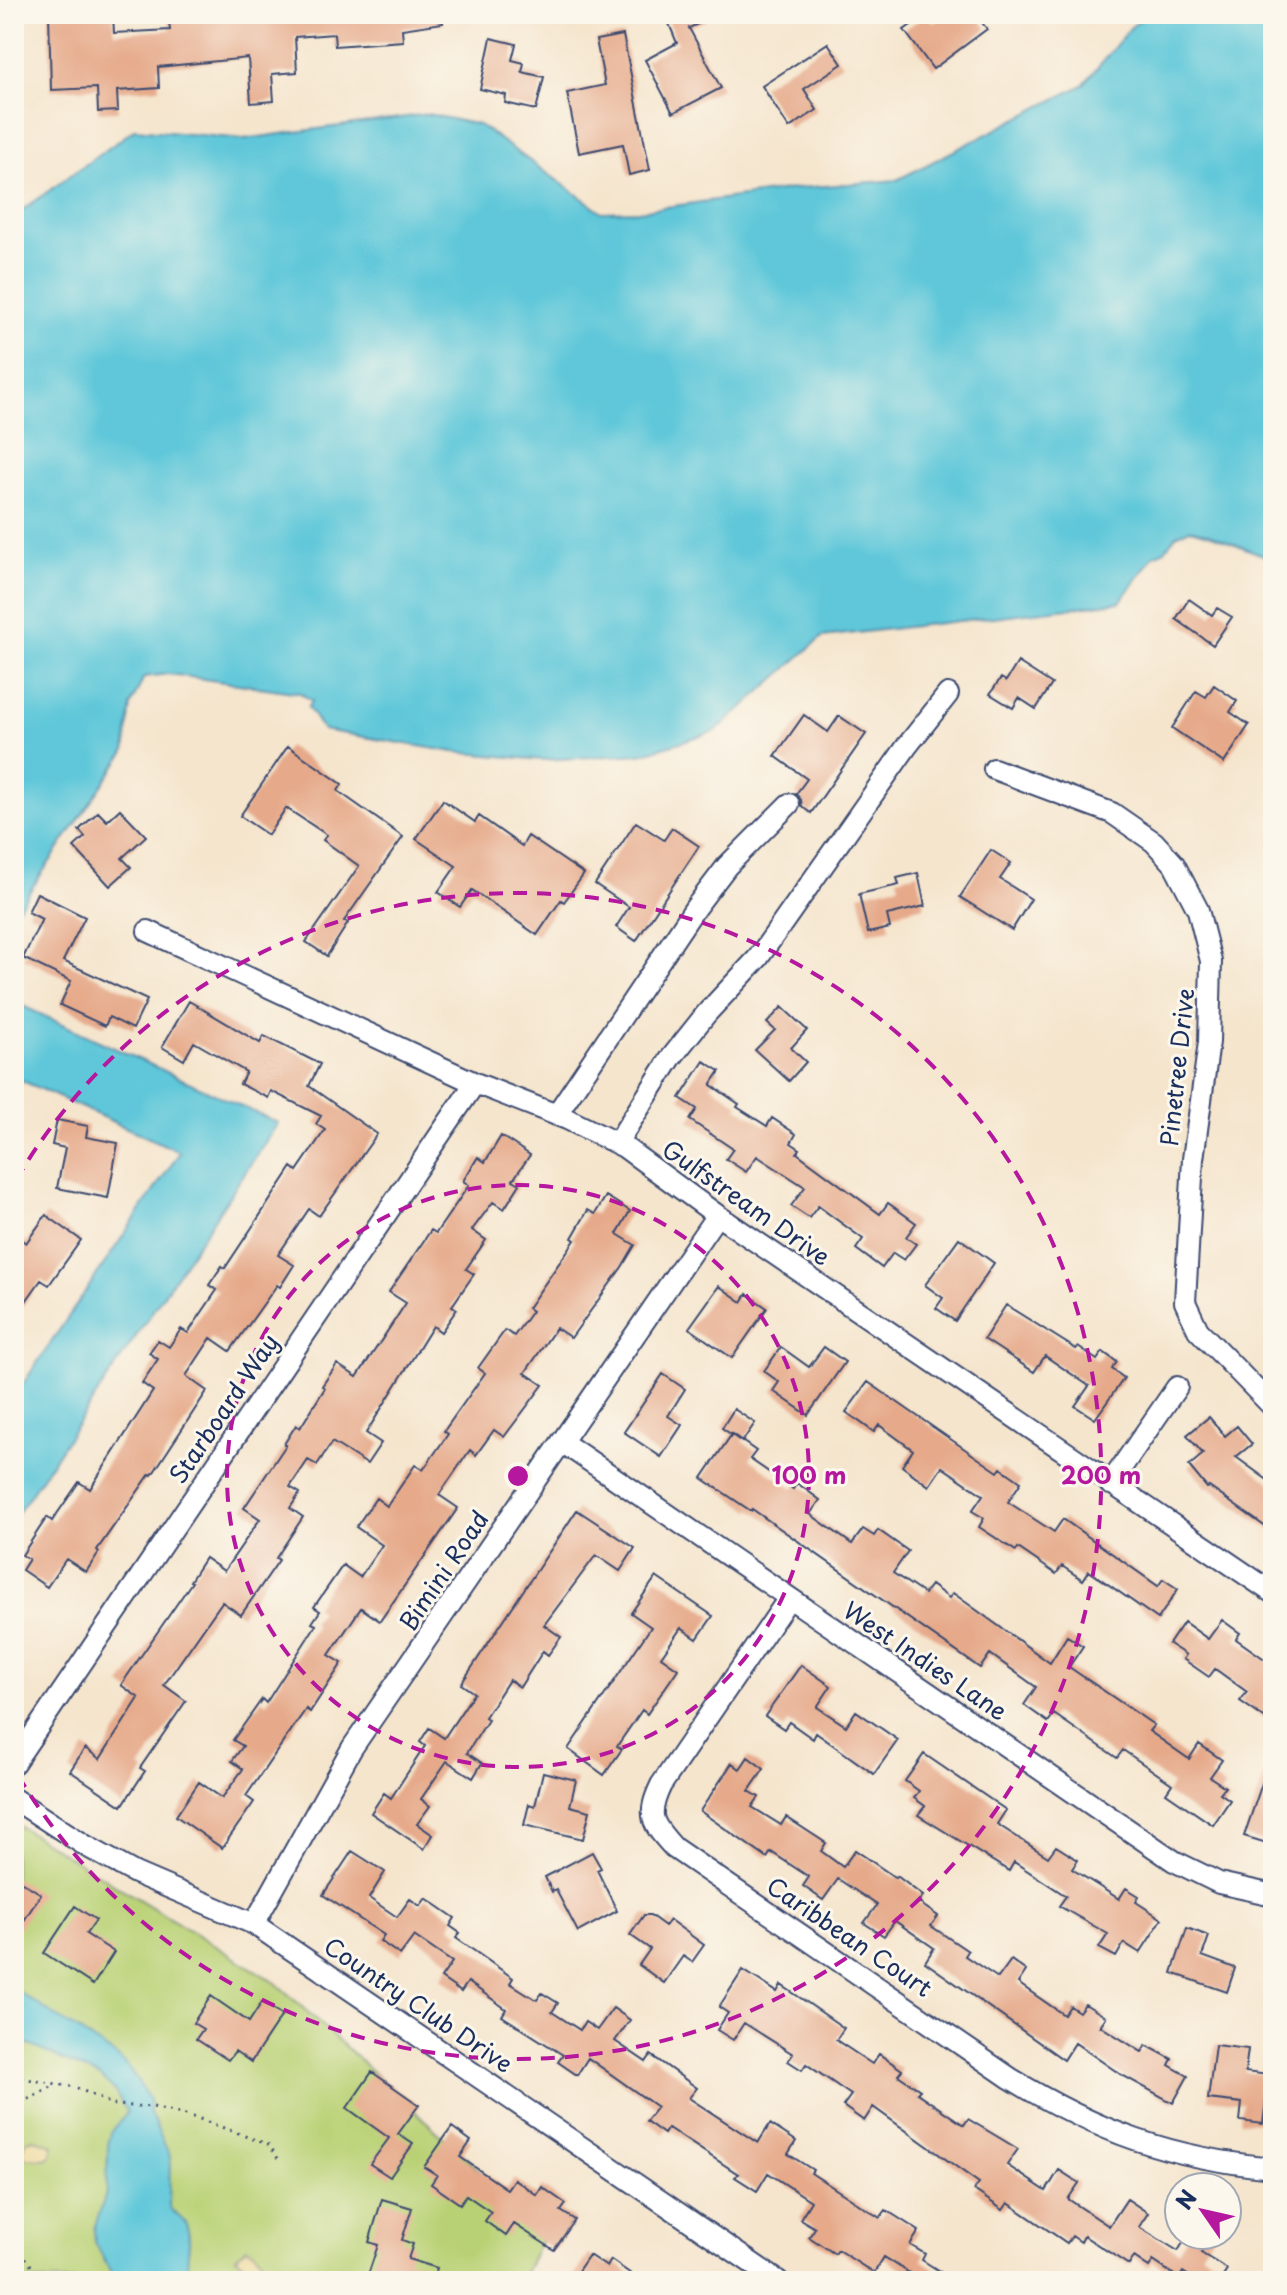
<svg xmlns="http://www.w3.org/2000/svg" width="1287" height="2295" font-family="'Playpen Sans',sans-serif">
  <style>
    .green { fill: #b9d175; stroke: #6a806a; stroke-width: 2 }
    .sand { fill: #eeda9e; stroke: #84847e; stroke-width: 2 }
    .water { fill: #5ec7d9; stroke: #3c7b9c; stroke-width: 2 }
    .building { fill: #e6aa8b }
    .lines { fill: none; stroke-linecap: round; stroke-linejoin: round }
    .minor-casing { stroke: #3c4a6f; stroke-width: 24 }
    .path { stroke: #3c4a6f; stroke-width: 3; stroke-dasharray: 2 6; stroke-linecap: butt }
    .minor { stroke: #fff; stroke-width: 20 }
    .ring { fill: none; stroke: #b5179e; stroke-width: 4; stroke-dasharray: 14 10 }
    .labels { text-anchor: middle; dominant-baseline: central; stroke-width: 6; stroke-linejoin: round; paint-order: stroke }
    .street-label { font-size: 24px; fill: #1b2f5e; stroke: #fbf7ec }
    .centre { fill: #b5179e; stroke: #fbf7ec; stroke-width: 4 }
    .ring-label { font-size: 24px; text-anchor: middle; font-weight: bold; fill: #b5179e; stroke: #fbf7ec; stroke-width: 6; stroke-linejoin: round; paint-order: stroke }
  </style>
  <rect width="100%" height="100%" fill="#fbf7ec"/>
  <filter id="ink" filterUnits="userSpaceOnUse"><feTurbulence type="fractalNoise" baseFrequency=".0125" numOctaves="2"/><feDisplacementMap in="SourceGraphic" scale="16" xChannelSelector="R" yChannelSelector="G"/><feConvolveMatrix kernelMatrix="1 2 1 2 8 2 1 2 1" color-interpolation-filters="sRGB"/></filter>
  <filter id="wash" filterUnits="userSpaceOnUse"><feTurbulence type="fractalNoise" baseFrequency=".006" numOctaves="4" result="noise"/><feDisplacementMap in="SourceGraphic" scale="32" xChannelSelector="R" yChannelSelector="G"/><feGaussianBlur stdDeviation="1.8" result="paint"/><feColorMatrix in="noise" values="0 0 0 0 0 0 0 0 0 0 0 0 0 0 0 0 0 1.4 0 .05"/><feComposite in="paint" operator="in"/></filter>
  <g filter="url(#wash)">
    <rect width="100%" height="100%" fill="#f5e5cd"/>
    <!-- green -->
    <path class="green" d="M14,1823l262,160 269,248 -24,50h-507z"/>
    <!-- sand -->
    <path class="sand" d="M32,2138l21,7 -2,10 -6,4 -19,-1 -4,-6 4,-10z
      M246,2247l7,3 9,9 -2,9 -6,7 -5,-1 -6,-12 -7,-5z"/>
    <!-- water -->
    <path class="water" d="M1149,14h124v545l-64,-25 -19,-5 -14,6 -11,15 -11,5 -34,47 -298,35 -106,94 -75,23 -98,6 -89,-8 -131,-22 -15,-23 4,-6 -12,-8 -131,-19 -25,3 -13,28 -6,47 -111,162v-698l121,-87 109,10 184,-25 51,11 123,87 36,-1 162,-23 97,-8 186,-95 48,-58z
      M14,1002l264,121 -264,396v-122l166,-245 -166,-75z
      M14,1989l104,68 11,11 20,31 1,14 20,44 -1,50c5,8 15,10 18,20 7,19 -6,33 5,54h-77l-20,-39 -1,-13 13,-38 1,-46 3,-12 16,-21 -13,-22 -15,-14 -85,-38z"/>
    <g id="blocks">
      <!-- building -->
      <path class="building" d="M49,14h64l1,19 56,-3 -2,-16h275v9l-41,6 1,12 -68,5 -1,-12 -39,3 2,35 -25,2 2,27 -23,2 -3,-45 -90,9 1,21 -42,3 1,20 -20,1 -1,-24 -46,2z
        M665,14h55l-31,14 32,60 -48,25 -28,-53 32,-17z
        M927,14l6,9 12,-9h30l12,15 -54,40 -29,-39z
        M623,35l27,135 -21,5 -6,-31 -44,9 -12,-60 38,-8 -9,-45z
        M491,38l25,6 -4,16 12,3 -2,9 22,5 -8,33 -31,-7 1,-8 -26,-6z
        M828,43l14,21 -38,25 13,21 -28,18 -27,-42z
        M1189,599l23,16 5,-7 15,9 -19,28 -37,-26z
        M1018,662l34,22 -16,25 -17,-11 -6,10 -23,-14 11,-16 5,3z
        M1214,685l23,16 -7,11 19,13 -25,38 -52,-35 24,-37 10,6z
        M804,715l24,17 11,-16 27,18 -55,79 -9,-6 -1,-7 -5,-6 11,-15 -32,-23z
        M288,746l54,38 -4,7 65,46 -59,84 4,2 -21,33 -21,-14 53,-76 -36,-26 4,-5 -41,-27 -18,27 -28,-19z
        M443,800l32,22 4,-6 43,30 6,-10 56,38 -20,28 -3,-2 -24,35 -65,-45 -12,17 -22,-15 18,-26 -40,-27z
        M120,809l26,27 -24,22 9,9 -21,19 -36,-39 11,-10 -6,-7 19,-18 9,9z
        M636,822l28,18 8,-12 27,18 -63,95 -20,-14 13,-20 -34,-23z
        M991,850l20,13 -11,16 31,20 -19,31 -52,-33z
        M918,873l7,33 -38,9 3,13 -22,5 -9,-39 40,-9 -2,-7z
        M37,893l48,24 -22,44 84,39 -14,29 -24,-12 -4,9 -45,-21 11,-24 -48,-23 19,-39 -14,-7z
        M189,1001l71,42 4,-7 56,28 -11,22 68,48 -58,82 -10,-7 -31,46 16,10 -14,22 -3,-2 -47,66 -19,-13 -25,38 21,15 -55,84 -2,-1 -53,76 2,2 -13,20 -20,-13 -19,28 -25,-17 7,-11 -7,-4 25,-38 5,4 27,-39 11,7 63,-98 -11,-8 16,-24 -9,-6 9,-13 11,7 12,-18 7,4 29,-43 -8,-5 13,-19 3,2 67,-101 5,4 28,-41 -9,-6 5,-8 -50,-25 -3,7 -28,-14 6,-12 -52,-30 -10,18 -22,-13z
        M782,1007l25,23 -16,18 15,14 -17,19 -34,-31 20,-20 -8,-7z
        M704,1061l16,10 -9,14 28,19 -2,3 30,19 5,-8 24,16 -5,9 9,6 -3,4 83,61 8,-11 28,20 -10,14 10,7 -12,16 -11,-7 -11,15 -26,-19 7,-10 -45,-33 -9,12 -18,-12 14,-19 -48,-31 -11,16 -20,-13 7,-10 -43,-29 7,-11 -17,-11z
        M57,1120l31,6 -2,11 32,6 -10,55 -51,-10 8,-40 -13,-3z
        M501,1136l29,19 -17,25 7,4 -16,25 -11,-7 -21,28 14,10 -20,29 8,5 -22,32 5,3 -16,23 -8,-6 -67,107 15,10 -14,21 -35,-22 -15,23 -9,-5 -18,27 10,6 -10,15 13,9 -27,41 3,2 -38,55 -19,-13 -58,83 22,16 -46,67 5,3 -23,35 -52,-35 15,-23 15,11 39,-61 -18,-13 71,-103 -2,-1 15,-23 19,13 36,-52 -16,-11 42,-63 -2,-1 12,-19 4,3 25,-40 -3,-2 15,-22 20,13 49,-74 -17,-11 42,-62 5,3 33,-48 -6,-4 15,-24 7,5z
        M606,1196l24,15 -13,23 18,11 -13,22 -51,71 -15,-10 -31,45 18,12 -39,52 -10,-7 -18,25 -6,-5 -31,45 19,13 -78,113 -19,-13 -32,47 13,8 -32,49 -4,-3 -60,87 8,6 -32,46 -46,-32 23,-34 23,16 21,-29 -11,-8 11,-15 -10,-6 29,-41 4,4 50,-78 -4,-2 8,-12 -6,-4 29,-42 17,12 22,-32 -26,-18 20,-29 11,8 28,-41 8,5 25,-36 -4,-3 41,-58 -7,-5 27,-38 9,6 18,-25 -4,-3 47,-68 -3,-2 16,-28 7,4z
        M46,1215l35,25 -32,45 -8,-5 -27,38v-84l12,9z
        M959,1238l35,25 -39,58 -19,-13 7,-10 -18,-13z
        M719,1286l23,16 5,-8 20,14 -35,50 -43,-30z
        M1006,1305l70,44 2,-2 19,13 6,-8 14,10 -5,7 12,9 -29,41 -20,-13 14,-20 -44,-30 -11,16 -50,-33z
        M781,1347l28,20 15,-20 21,15 -37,53 -35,-24 6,-9 -15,-11z
        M663,1374l22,15 -17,27 14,9 -21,32 -37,-25z
        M868,1382l130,90 3,-4 20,14 -13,20 46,30 9,-13 95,67 5,-7 15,10 -20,30 -69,-48 -6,9 -21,-14 -6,8 -38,-26 -2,3 -37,-24 5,-9 -12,-7 11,-16 -41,-28 -13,19 -27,-20 11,-16 -34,-25 -5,7 -28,-20z
        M734,1409l21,14 -13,19 -20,-14z
        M1209,1417l16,19 12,-10 15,18 -16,13 37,27v48l-64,-45 -2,1 -18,-22 14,-12 -16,-19z
        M732,1434l24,17 -6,8 43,30 4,-6 23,17 -10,14 42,30 11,-15 11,7 4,-6 30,21 -15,22 31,21 7,-9 18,13 4,-5 97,70 17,-27 16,10 -14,21 85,58 -5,6 40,28 10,-15 23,16 -12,17 15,10 -5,6 10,7 -17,25 -47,-32 6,-9 -49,-34 -6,8 -63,-44 -6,8 -24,-17 12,-18 -46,-33 -10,14 -228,-159 -1,2 -49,-33z
        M577,1510l58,38 -15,23 -24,-16 -52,70 17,12 -13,18 -5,-4 -23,36 -11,-7 -24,37 3,3 -21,33 15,10 -9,15 -26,-17 -26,38 9,7 -13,18 16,11 -9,14 -53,-36 13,-20 7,5 34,-52 -5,-4 9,-14 15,10 30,-45 -13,-9z
        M656,1577l57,39 -16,23 -16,-11 -20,29 17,12 -31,45 -5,-4 -25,36 5,3 -18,26 -36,-26 83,-122 -20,-14z
        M1222,1620l18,13 -4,6 37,26v59l-33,-23 7,-9 -32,-23 -6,8 -26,-18 3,-4 -17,-11 15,-22 24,17z
        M801,1665l30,21 -14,21 29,19 10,-15 42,29 -24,34 -58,-41 -3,6 -24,-17 -5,7 -19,-13z
        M924,1754l82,56 -9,14 51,33 8,-11 22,14 -6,9 47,30 7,-11 13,8 -3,6 26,17 -22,34 -16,-10 -8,14 -17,-9 9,-14 -49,-28 7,-10 -52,-34 -5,9 -91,-56 7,-9 -11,-8 5,-7 -14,-10z
        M748,1757l16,12 -15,22 10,6 -7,10 29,18 5,-8 40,26 -5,8 22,16 12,-17 41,28 1,-2 26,20 -5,6 20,14 -7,10 37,25 -3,5 33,22 13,-18 15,11 -8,12 46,32 6,-9 9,6 6,-8 21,13 -6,9 42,26 4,-7 26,14 -3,6 19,11 -15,27 -53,-29 -45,-31 -11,17 -139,-98 9,-14 -39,-27 -11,15 -20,-13 13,-18 -39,-26 -15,21 -20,-14 6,-9 -38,-25 -4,6 -67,-47 32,-48 8,6z
        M1270,1760h3v85l-29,-9z
        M543,1772l33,8 -6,26 20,5 -7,28 -59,-14 5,-21 6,2z
        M352,1851l33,21 -16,26 28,19 13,-18 10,7 6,-8 29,20 -5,8 10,7 -4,5 57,40 -3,5 27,17 5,-7 16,10 -6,9 28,18 5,-8 12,8 16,-22 17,12 -15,21 31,21 5,-7 46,33 -8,10 69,45 12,-19 26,17 -8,13 25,16 -2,3 69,45 6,-8 33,21 -9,14 15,9 -3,6 33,21h-33l-38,-24 -10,16 -36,-23 -3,4 -26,-17 6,-9 -15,-9 11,-18 -43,-28 -11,18 -22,-14 3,-3 -70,-46 -4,6 -18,-13 11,-14 -69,-49 -11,17 -19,-13 5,-7 -61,-39 4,-7 -38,-27 -7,10 -20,-14 11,-16 -38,-26 -14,19 -20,-14 4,-6 -61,-40z
        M592,1852l9,16 -4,2 20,41 -39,21 -22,-42 -4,2 -7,-15z
        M14,1877l27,17 -27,42z
        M75,1906l21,14 -10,14 28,18 -21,33 -49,-32z
        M644,1915h6l15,11 5,-6 34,25 -12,17 -9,-6 -19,27 -25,-18 11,-16 -20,-14z
        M1187,1928l22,8 -7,20 33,12 -8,24 -55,-19z
        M743,1970l34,22 4,-7 24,16 39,27 -8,12 36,24 7,-10 23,16 -4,5 22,15 -3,3 47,32 4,-6 50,30 -11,16 39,26 13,-21 20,13 -11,16 41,27 18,-27 21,14 -9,14 39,24 10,-16h25l-12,18 26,16 -7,12h-23l-14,-9 -4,6 -26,-17 -4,6 -15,-10 -5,8 -45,-29 -3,6 -9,-6 -5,7 -59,-40 -5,7 -29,-20 5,-7 -106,-76 -9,14 -21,-15 8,-11 -45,-31 -4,6 -14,-9 5,-7 -49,-31 -11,17 -16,-10 11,-17 -9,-6z
        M211,1996l38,26 13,-20 20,13 -31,47 -16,-11 -7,9 -32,-21 7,-10 -10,-6z
        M1215,2045l33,4 -3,23 24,3 -6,49 -23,-3 2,-18 -34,-4z
        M372,2072l47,33 -21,29 15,10 -23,33 -20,-13 19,-26 -42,-30z
        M452,2127l19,14 -11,16 47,32 7,-10 23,16 5,-8 24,17 -5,7 14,9 -21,30 -40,-26 -8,12 -21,-15 6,-9 -25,-17 -6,9 -29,-20 6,-9 -13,-8z
        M382,2199l30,9 -10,32 11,4 -5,15 29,9 -4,13h-44l-21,-6 10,-30 -9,-3z
        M589,2255l18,12 4,-7 30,21h-70z"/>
    </g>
  </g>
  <g filter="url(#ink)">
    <use href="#blocks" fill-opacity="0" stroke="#3c4a6f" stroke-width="2"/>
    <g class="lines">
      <defs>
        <path id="minor" d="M994,769l118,44 42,29 20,22 24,46 13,51 -2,81 -16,117 -8,143 13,28 75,77
          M148,931l327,152 92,36 57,28 93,68 556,378
          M556,1115l139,-207 32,-42 62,-62
          M617,1143l54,-85 35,-44 52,-56 149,-212 41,-52
          M562,1442l612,419 45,22 54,12
          M1110,1484l67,-97
          M789,1598l-128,187c-15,31 -9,39 13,63l336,230c88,54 160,80 263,90
          M14,1763l461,-680
          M14,1799l72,47 49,27 119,51 524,357
          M254,1924l98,-176 365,-533"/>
      </defs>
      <!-- minor casing -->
      <use href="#minor" class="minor-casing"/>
      <!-- path -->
      <path class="path" d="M14,2077l61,10 39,18 39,2 44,11 72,27 10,15
        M14,2107l41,-22
        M14,2246l31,35"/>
      <!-- minor -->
      <use href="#minor" class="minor"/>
    </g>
  </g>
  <!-- distance rings -->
  <g class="ring">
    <circle cx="518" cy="1476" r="291"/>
    <path d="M16 1180A583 583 0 1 1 16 1772"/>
  </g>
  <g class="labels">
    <!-- street labels -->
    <g class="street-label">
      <text transform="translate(1176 1067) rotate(-84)">Pinetree Drive</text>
      <text transform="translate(747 1202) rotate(35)">Gulfstream Drive</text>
      <text transform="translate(223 1408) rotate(-56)">Starboard Way</text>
      <text transform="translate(443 1570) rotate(-56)">Bimini Road</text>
      <text transform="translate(926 1660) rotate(34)">West Indies Lane</text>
      <text transform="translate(850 1936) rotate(34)">Caribbean Court</text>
      <text transform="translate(419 2004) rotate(34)">Country Club Drive</text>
    </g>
  </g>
  <circle cx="518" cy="1476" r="12" class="centre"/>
  <g class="ring-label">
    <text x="809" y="1484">100 m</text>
    <text x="1101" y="1484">200 m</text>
  </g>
  <!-- margin -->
  <rect width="1287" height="2295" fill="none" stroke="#fbf7ec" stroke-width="48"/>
  <!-- north arrow -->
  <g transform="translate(1203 2211) rotate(304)"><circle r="38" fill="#fbf7ec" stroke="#a1a7b3" stroke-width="2"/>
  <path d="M0-6L14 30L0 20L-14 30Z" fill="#b5179e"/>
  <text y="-12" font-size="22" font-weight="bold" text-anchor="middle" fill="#1b2f5e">N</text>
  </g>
</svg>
